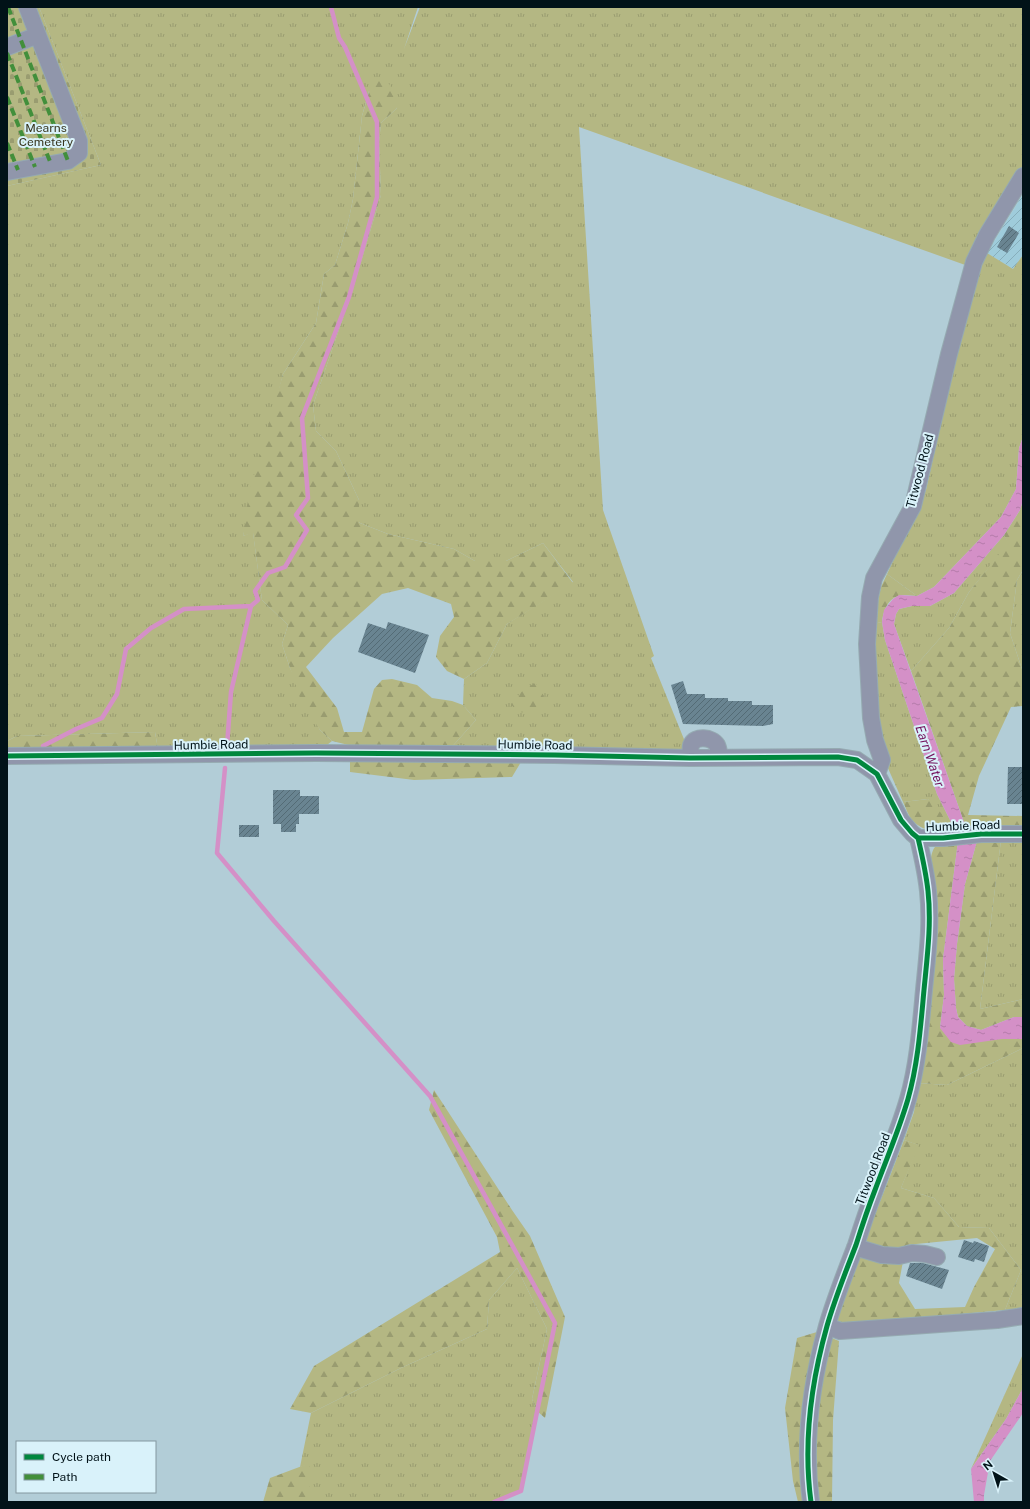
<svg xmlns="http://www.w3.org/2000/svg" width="1030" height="1509" font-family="'Public Sans',sans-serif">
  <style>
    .industrial { fill: url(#industrial-furrows) }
    .grass { fill: url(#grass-tufts) }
    .forest { fill: url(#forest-firs); fill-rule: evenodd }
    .cemetery { fill: url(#cemetery-stones) }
    .water { fill: url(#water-ripples) }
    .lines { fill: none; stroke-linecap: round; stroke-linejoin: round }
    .stream { stroke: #d490c7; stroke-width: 4.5 }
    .building { fill: url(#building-hatch) }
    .minor-casing { stroke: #95aab1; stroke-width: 18 }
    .minor { stroke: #9096ab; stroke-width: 16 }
    .quiet { stroke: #428f3b; stroke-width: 4; stroke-dasharray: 8 4; stroke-linecap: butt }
    .cycleway-casing { stroke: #d9f2fa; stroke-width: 8 }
    .cycleway { stroke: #00873e; stroke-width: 5 }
    .labels { text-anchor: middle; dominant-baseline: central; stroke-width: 4; stroke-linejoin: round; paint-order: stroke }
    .park-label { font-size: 12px; fill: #38351d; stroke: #d9f2fa }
    .street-label { font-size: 12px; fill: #011218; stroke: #d9f2fa }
    .water-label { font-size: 13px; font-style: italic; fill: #73105b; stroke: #d9f2fa }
  </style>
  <defs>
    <pattern id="industrial-furrows" width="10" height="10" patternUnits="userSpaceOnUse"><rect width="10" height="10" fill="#9fccdb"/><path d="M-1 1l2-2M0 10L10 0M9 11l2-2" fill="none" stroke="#87aebb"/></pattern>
    <pattern id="grass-tufts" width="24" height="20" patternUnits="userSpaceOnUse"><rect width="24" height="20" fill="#b4b783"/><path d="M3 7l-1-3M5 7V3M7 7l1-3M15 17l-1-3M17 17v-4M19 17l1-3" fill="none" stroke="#999c70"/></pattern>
    <pattern id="forest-firs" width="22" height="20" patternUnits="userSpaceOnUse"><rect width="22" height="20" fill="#b4b783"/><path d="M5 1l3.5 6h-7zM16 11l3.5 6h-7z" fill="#999c70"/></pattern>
    <pattern id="cemetery-stones" width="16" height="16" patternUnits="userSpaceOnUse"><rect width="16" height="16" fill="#b4b783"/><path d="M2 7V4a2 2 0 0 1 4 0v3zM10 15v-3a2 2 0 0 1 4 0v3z" fill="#999c70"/></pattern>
    <pattern id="water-ripples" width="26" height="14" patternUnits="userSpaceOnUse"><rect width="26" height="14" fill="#d490c7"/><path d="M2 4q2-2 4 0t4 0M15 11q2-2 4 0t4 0" fill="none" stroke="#b47baa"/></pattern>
    <pattern id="building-hatch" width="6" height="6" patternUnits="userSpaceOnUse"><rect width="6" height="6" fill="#698491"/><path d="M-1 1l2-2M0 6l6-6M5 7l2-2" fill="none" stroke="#546b75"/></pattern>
  </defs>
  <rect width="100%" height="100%" fill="#b2cdd7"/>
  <!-- industrial -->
  <path class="industrial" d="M1023,194v61l-10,14 -26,-16z"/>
  <!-- grass -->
  <path class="grass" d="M39,7h379l-14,42 16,-42h603v164l-55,95 -389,-139 24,383 51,146 -3,2 37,91h-238l26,-29 -13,-15 1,-26 23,-16 20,-39 66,-42 -30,-39 -37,18h-31l-21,-12 -66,-15 -28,-11 -1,-1v-22l-23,-49 -20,-20 -3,-26 39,-113 29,-97 -2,-53 2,-19 16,-15 -28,-17 -7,25 -9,83 -5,24 -13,42 -11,9 -8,49 -33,51 -40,162 10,-4 9,68 26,25 -6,19 8,24 30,62 12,11 -10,8h-164l-3,-17 -138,4 -10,5v-555l94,-21z
    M987,253l26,16 10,-14v182l-4,11 -3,41 -15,28 -67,70 -17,9 -30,-22 39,-84 34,-152 18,-70z
    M1004,535l5,8 -40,49 -20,36 -38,43 -17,-47 2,-10 3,-5 13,-3h18l24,-13z
    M1023,570v102l-13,-39 7,-53z
    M882,622l3,18 52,154 18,36 -7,1 -20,-32 -25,3 -20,-45 -9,-69 -1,-64z
    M1001,840l22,1v158l-43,10z
    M1023,1048v261l-18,1 16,-40 -32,-42 -30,-1 -25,-29 -33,-10 17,-43 -14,-5 10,-28 4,-29 29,2z
    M517,1268l30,61 -15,70 5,12 -16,80 -27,11h-184v-38l-10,3 11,-54 90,-45 86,-39 2,-29z
    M1023,1354v34l-17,31 -35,50z"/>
  <!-- forest -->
  <path class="forest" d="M373,78h12l6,9 6,21 -16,15 -2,20 2,52 -29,97 -39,113 3,26 20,20 23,49v22l1,1 28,11 66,15 21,12h31l37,-18 30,40 -66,41 -20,39 -23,16 -17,-8 -11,-14 4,-21 14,-19 -3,-13 -43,-16 -26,6 -49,44 -27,29 31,41 7,24h18l12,-43 8,-9 10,-1 25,6 15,13 20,3 11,4 13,15 -26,29 -89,-1 -29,-7 -12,-11 -20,-32 -18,-54 6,-19 -26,-25 -9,-67 -10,3 6,-43 34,-119 33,-51 8,-49 11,-9 13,-42 5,-24 9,-83z
    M1023,500v70l-6,10 -7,53 13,39v34l-12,1 -32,69 -11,39 55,1v9l-57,3 -55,-157 38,-43 20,-36 39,-49 -4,-8 16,-25z
    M887,574l30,22c-5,0 -14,-2 -19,0 -11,4 -15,16 -16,26l-9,2 8,-37z
    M535,683l9,13 -12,17 -15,-1 -6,-8 12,-14z
    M155,732l3,17 -151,1v-9l10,-5z
    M350,762h171l-9,15 -98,3 -64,-8z
    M928,799l14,15 6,17c-11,1 -25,0 -34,-9 -5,-4 -8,-14 -11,-20z
    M1001,840l-21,169 43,-10v18h-9l-33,13 -14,-4 -9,-9 -2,-9 -2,-29 3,-35 8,-60 12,-43z
    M958,841l-15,118 1,36 -4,33 62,11h21v9l-76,37 -29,-2 12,-219c3,-23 7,-20 28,-23z
    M434,1090l78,120 18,26 35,81 -20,101 -8,-7 -5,-12 15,-70 -30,-61 -28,32 -2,29 -86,39 -90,45 -21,-4 24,-43 186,-114 -3,-15 -68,-127z
    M904,1140l15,5 -18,43 33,10 25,29 30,1 32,42 -16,40 -156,14 -15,-4zM977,1238l18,11 -21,38 -9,20 -50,2 -16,-26 7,-38z
    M817,1332l22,9 -6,79 -1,82h-34l-5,-21 -8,-73 12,-70z
    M310,1463v39h-47l7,-24z"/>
  <!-- cemetery -->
  <path class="cemetery" d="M7,7h32l62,158 -94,21z"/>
  <!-- water -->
  <path class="water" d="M1023,437v63l-3,10 -16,25 -50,58 -24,13h-18l-13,3 -3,5 -2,10 72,204 -11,2 -18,-36 -52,-154 -3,-18 2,-12 9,-11 6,-4 18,1 17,-9 67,-70 15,-28 3,-41z
    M958,841h19l-12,43 -8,60 -3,35 2,29 2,9 9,9 14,4 33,-13h9v22h-21l-42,6 -9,-3 -11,-14 4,-33 -1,-36z
    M1023,1388v25l-33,48 -6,34v7h-10l-3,-33 35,-50z"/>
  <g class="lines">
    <!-- stream -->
    <path class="stream" d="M43,746l33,-17 26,-11 15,-24 9,-45 25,-21 33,-19 67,-3 7,-6 -3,-9 13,-18 17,-6 22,-37 -11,-15 12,-17 -6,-80 47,-121 28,-100v-75l-32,-75 -6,-9 -8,-31
      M227,746l4,-54 20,-86
      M225,768l-8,85 57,68 156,175 125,227 -34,168 -27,11"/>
  </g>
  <!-- building -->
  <path class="building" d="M1009,226l10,7 -12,20 -10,-6z
    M388,622l41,13 -14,38 -57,-21 10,-29 18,6z
    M683,681l4,13h18v4h23v3h24v4h21v19l-10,2 -80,-2 -12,-39z
    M1008,767h15v37h-16z
    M273,790h27v6h19v18h-20v10h-3v8h-15v-8h-8z
    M239,825h20v12h-20z
    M964,1240l9,3 1,-2 15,5 -5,16 -9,-3 -1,3 -16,-5z
    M910,1263h13l26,7 -7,19 -36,-13z"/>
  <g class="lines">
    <defs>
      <path id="minor" d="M7,47l31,-12
        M7,172l61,-11 11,-8v-12l-52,-134
        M7,756l309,-3 239,2 135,3 148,-1 19,3 20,14 24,46 11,13 6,5h25l38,-4h42
        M690,758c1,-4 0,-10 1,-13 4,-10 21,-8 26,0 2,4 2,9 3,13
        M877,774l5,-14 -7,-20 -4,-22 -4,-74 3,-47 4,-19 39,-72 36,-152 25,-92 13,-27 36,-59
        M855,1247l27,8 17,1 13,-3 13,1 12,3
        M827,1326l13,5 157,-11 26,-4
        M811,1502c-8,-59 0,-119 16,-176 8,-28 19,-55 29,-81 6,-19 12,-37 19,-55 11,-30 24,-60 33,-91 9,-32 12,-65 15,-98 3,-36 9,-73 5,-110 -2,-18 -6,-36 -10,-53"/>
    </defs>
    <!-- minor casing -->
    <use href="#minor" class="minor-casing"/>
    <!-- minor -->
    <use href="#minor" class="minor"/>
    <!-- quiet -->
    <path class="quiet" d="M8,7l60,154
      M7,53l44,111
      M7,97l28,70
      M7,143l11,27"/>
    <defs>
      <path id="cycleway" d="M7,756l309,-3 239,2 135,3 148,-1 19,3 20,14 24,46 11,13 6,5h25l38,-4h42
        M811,1502c-8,-59 0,-119 16,-176 8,-28 19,-55 29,-81 6,-19 12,-37 19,-55 11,-30 24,-60 33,-91 9,-32 12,-65 15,-98 3,-36 9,-73 5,-110 -2,-18 -6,-36 -10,-53"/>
    </defs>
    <!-- cycleway casing -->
    <use href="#cycleway" class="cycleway-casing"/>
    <!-- cycleway -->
    <use href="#cycleway" class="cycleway"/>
  </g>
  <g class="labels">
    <!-- park labels -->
    <g class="park-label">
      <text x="46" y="128">Mearns<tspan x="46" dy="14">Cemetery</tspan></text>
    </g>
    <!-- street labels -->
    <g class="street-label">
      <text transform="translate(920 471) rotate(-75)">Titwood Road</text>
      <text transform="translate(211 745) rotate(-1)">Humbie Road</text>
      <text transform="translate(535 745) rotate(1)">Humbie Road</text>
      <text transform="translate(963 826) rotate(-2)">Humbie Road</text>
      <text transform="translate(873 1169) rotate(-69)">Titwood Road</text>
    </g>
    <!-- water labels -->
    <g class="water-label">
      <text transform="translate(930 756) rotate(71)">Earn Water</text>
    </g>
  </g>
  <!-- border -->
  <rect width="1030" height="1509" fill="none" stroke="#011218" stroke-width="16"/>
  <!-- legend -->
  <rect x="16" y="1441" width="140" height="52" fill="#d9f2fa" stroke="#8398a0"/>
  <rect x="24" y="1454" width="20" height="6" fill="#00873e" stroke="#8398a0"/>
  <text x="52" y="1461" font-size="12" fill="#011218">Cycle path</text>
  <rect x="24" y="1474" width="20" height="6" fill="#428f3b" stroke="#8398a0"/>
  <text x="52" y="1481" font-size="12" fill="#011218">Path</text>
  <!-- north arrow -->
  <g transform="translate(994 1473) rotate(321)" stroke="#d9f2fa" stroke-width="3" paint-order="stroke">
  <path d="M0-3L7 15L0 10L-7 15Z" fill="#011218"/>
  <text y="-6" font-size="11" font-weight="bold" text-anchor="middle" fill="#011218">N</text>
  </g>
</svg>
